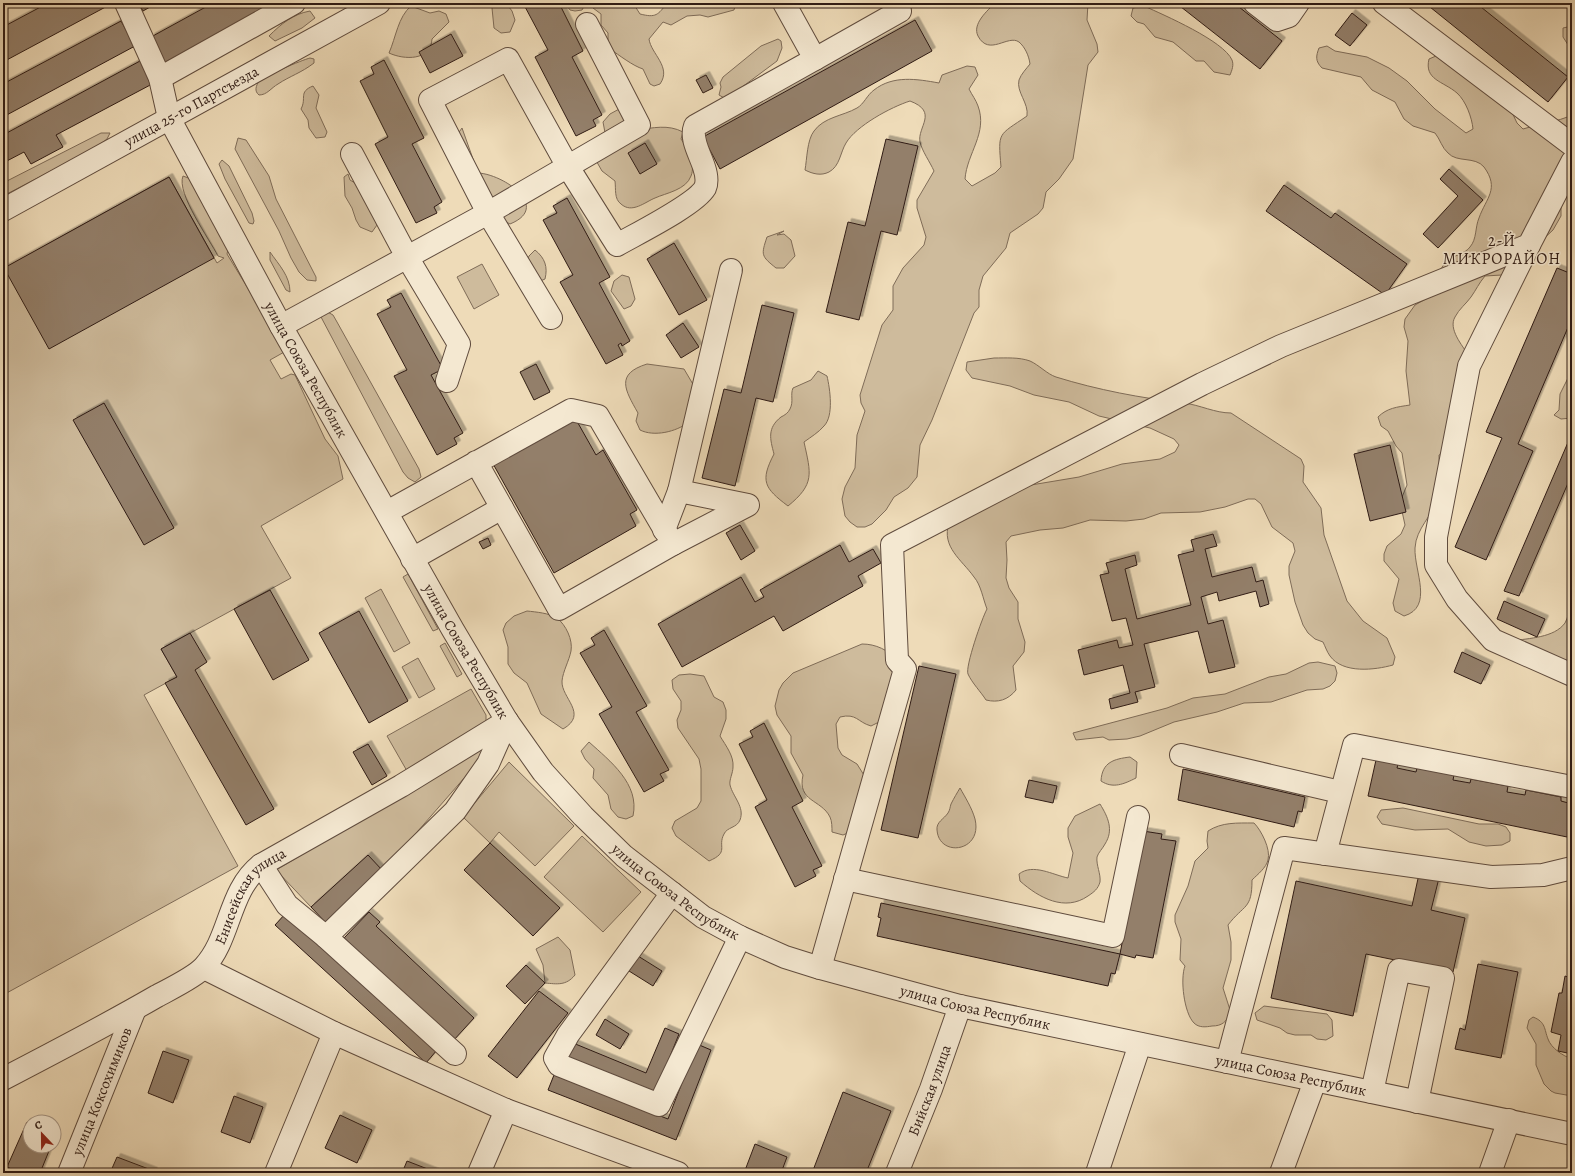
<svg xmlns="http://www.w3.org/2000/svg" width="1575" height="1176" font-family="Alegreya,serif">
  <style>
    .green { fill: #cebb9c; stroke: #7f6c58 }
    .building { fill: #937f6a; stroke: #301c15; filter: url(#shadow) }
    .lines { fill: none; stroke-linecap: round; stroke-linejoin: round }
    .minor-casing { stroke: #604c3e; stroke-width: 24 }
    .minor { stroke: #f4e8d1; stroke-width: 22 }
    .labels { text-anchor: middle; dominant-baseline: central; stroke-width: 3; stroke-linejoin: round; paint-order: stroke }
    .street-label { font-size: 15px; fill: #301c15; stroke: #f4e8d1 }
    .neighbourhood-label { font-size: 16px; letter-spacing: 1px; fill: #301c15; stroke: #f4e8d1 }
  </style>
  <defs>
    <filter id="shadow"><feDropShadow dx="3.5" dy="-3.5" stdDeviation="0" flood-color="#0004"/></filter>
  </defs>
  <rect width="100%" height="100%" fill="#eedbb8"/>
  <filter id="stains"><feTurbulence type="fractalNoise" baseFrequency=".005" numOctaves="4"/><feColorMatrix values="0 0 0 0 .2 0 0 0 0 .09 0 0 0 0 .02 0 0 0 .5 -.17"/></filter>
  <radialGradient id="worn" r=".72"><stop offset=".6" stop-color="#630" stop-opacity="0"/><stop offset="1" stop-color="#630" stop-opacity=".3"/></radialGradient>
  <!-- green -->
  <path class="green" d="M495,3h11l6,8 3,9 -5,12 -9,1 -7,-5 -2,-20 5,-4 -11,3z
    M565,3h21l-4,7 -7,1 -5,-1z
    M592,3h41l7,11c16,4 18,1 27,-11h69l-2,7 -26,7 -8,-2 -13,1 -16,9 -8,-3 -14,17c2,15 23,28 11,45l-6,2 -4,-2 -7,-15c-10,-3 -24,-14 -33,-20l-2,-3v-13l-7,-8v-11l-8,-6z
    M995,3h93l-1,17 10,24 1,8 -10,13 -15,94 -14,20 -13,13 -3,16 -5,6 -28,19 -4,15 -23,28 -4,14v17l-5,6 -42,107 -12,25 -3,32 -9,11 -14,9 -8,13 -14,14 -7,3h-8l-7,-5 -5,-6 -3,-17 3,-12 10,-19 2,-33 8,-24 -4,-8 -1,-8 22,-70 11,-15v-24l10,-18 21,-23 2,-8 -9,-29v-8l17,-29c-4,-9 -12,-20 -14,-29 -3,-15 19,-30 -10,-41 -19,6 -54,25 -64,42 -6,10 -6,23 -17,29 -8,4 -16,2 -24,-2 2,-11 2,-30 9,-39 10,-14 29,-15 43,-23 7,-4 10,-13 17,-18 19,-15 43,-11 65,-7l3,-8 25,-9 8,1 3,8 -9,14c3,6 7,11 9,17 10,27 -11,47 -13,73l7,7 23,-13 6,-6c-3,-36 -3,-31 26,-51 2,-13 -11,-24 -8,-36 2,-6 8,-12 11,-16 -1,-8 -5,-17 -11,-22 -11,-8 -30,15 -41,-6 -6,-12 9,-25 17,-33z
    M411,6l19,7 9,-2 7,3 3,8 -17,17c-1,22 -28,21 -43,14 7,-16 9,-36 22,-47z
    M1144,6c20,9 80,35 88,54 2,5 0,10 -2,15l-16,-3 -10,-11h-8l-23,-19 -18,-5 -11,-13 -7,-2 -6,-6 2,-8z
    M310,11l5,7 -13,10 -27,13 -6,-5c12,-12 24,-22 41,-25z
    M1572,26v25l-9,-14v-9z
    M778,39l3,2 1,7 -5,13 -51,38 -7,-4 2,-8 -1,-4 3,-6 38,-31z
    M1327,46l8,5 32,6 22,11 18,13 28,28 31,24 7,-4c-1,-11 -7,-28 -16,-36 -14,-12 -33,-13 -28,-34l7,-3 73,50 8,17 6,6c16,-5 34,-7 49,-14v75l-11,11v15l-8,14 -45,42 -6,3 -17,1c-6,7 -9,14 -14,21 -5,7 -12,12 -16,20 -7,12 7,28 14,39l-16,92 -14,7c0,13 2,30 -2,43 -4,18 -21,30 -22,50 -1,23 19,59 -11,68l-9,-5 -2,-8 6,-24 -15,-18v-7l3,-8 14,-12 4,-9 -5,-23 7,-17 -5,-32 -6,-7 -8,-15 -7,-5 -3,-9c9,-9 19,-10 32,-12l-4,-34 2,-30 -4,-14 1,-8 10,-14 18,-10c2,-12 5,-25 14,-34 7,-6 18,-7 23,-14 7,-8 5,-20 9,-29 7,-20 21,-29 5,-51 -9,-11 -27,-4 -36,-14 -6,-5 -8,-14 -13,-20l-22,-7 -9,-7 -9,-17 -23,-12 -11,-13 -39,-9c-7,-7 -6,-12 -3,-20z
    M310,58l4,1v4c-13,10 -24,13 -36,21 -7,4 -11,11 -19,11 -5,-4 -3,-9 0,-14 5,-5 43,-21 51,-23z
    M313,86l6,9 -3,13 11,24 -2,5 -9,1 -7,-10 -1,-8 -7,-11c6,-11 -3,-17 12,-23z
    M621,108l15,22c17,-2 32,-6 47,2l-2,7c6,9 15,25 10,37 -5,14 -25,17 -36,22 -10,4 -23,16 -34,6 -7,-5 -5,-15 -6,-23l-13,-10 -8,-14 12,-19 -3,-16 7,-8z
    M462,128l16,45c25,1 74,34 32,51 -21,-8 -43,-68 -53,-89z
    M101,133h9l-3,6 -12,9 -92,48v-13z
    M238,138l8,2 23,36 7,23 40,78v4l-9,-1 -8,-8 -8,-14 -12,-27 -44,-82z
    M222,160l7,6 23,47 2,8 -1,3 -4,-1 -24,-44 -6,-15z
    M348,174l2,6 10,6 17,34v5l-5,7 -12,-5 -4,-7 -4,-12 -7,-12 -1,-19z
    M183,176l8,3 37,70 -1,5 59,97 -16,9 11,19 10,-5 4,1 30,64 13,17 5,23 -82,47 30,52 -130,71 16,28 -33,18 94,171 -235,129v-726l166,-92 48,86 7,-5 -6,-2c-8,-16 -42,-63 -35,-80z
    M784,231l-7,4 7,-1 7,6 4,16 -11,12h-8c-15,-12 -15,-13 -9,-31z
    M535,250c10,8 13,17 10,29l-7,3 -12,-19 3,-7z
    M270,252c9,13 20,24 20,40l-4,-2 -16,-30z
    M482,264l17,31 -25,14 -17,-32z
    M622,275l7,2 6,22 -4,7 -7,3 -13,-18 3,-10z
    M324,310l9,5 4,7 82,147 2,8 -6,5 -7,-4 -5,-6 -82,-155z
    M994,358c12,0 25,-1 36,3 9,4 17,13 26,16 42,13 85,21 128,26 16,2 31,10 47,10l70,46 3,7 -1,16 18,26 3,27 23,66 16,20 24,17 8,19 -2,8c-18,5 -50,9 -63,-9 -3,-4 -5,-10 -7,-14l-8,-3 -7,-6 -5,-8 -8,-23 -6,-27v-9l6,-15 -2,-8 -21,-16 -11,-23 -6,-5h-7l-23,8 -25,5 -39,1 -17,6 -18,2 -36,-1 -27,8 -23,2 -29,6 -5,6 1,18 -1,18 3,10 9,14v17l7,23 -1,10 -11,14 3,24c-8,10 -18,13 -30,10 -5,-8 -14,-17 -18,-26 -3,-7 14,-56 19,-65 -4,-10 -6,-24 -13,-32 -12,-17 -33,-30 -25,-54l76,-37 54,-9 43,-13 38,-5 15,-7 4,-7 -5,-6 -24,-11 -51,-12 -30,-14 -35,-7 -24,-9 -38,-8 -6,-8 1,-8z
    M647,364l37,5 10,17 -5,36c-13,10 -35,15 -49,8l-4,-9 2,-8c-13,-23 -23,-39 9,-49z
    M1572,370v48l-11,1 -7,-4 5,-5 1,-16z
    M818,371l9,5c3,13 7,40 -3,50 -5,6 -13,11 -20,16 7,32 11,42 -16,64 -24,-18 -28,-25 -14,-52 -4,-15 -7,-26 7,-37 4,-2 7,-4 9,-8 4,-8 0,-14 3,-21l18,-8z
    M408,574l30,55 -5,2 -30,-54z
    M381,589l29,54 -16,9 -29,-54z
    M1572,602v76l-60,-37c17,-3 42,-3 53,-18 4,-6 3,-15 7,-21z
    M527,611c9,1 22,2 30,7 9,7 16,22 14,33 -2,10 -8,20 -9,30 -1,17 27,33 1,48l-22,-15 -14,-31 -13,-10 -6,-9v-17l-5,-17 3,-7 8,-7z
    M445,643l17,31 -5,3 -17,-31z
    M862,644c14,0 26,6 35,16l-10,58 -16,8c-14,-4 -14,-13 -31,-9l-4,7 2,24 4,7 15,9 10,16 -17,52 -7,3 -11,-3c0,-4 0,-11 -2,-15 -9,-18 -33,-15 -27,-42l-12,-22v-17l-14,-21 -2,-9 4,-16 4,-7 10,-10z
    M418,658l17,31 -16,9 -17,-31z
    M1318,662l17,4 2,7 -2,8 -5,5 -7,3 -16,1 -36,12 -27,1 -27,9 -43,10 -34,14 -13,3 -18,1 -6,-3 -27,3 -3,-7 94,-25 26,-10 32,-4 44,-17 17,-3 23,-11z
    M690,674l14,2 10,21 9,5 3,8v9l-6,17c6,10 14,20 13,31 0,6 -4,13 -3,18 3,12 15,22 10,35 -3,8 -13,7 -16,14 -7,13 6,18 -15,27l-33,-25 -4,-8 3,-7 22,-13 4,-7v-32l-2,-10 -21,-31 -1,-8 4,-10v-9l-8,-12 -1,-9 7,-5z
    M471,689l15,26v7l-79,49 -20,-35z
    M589,742c21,19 51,42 44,74l-7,3 -8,-2 -7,-8 -3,-14 -15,-17 1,-9 -9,-10 -4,-8z
    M483,748l3,5 -103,118 -72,36 -35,-37z
    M1130,757l7,5 -1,16c-12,6 -23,11 -35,3 1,-19 13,-22 29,-24z
    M509,762l65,64 -39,40 -36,-34 -9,11 -27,-26z
    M960,788c5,9 12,20 15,31 8,33 -36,39 -38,11 -1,-8 7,-11 11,-17 2,-3 2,-6 3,-9 3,-6 6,-11 9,-16z
    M1100,804c8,13 14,26 5,40 -2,4 -7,9 -8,13 -1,8 4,17 3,25 -2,7 -6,10 -12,14 -23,16 -49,2 -68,-15l-1,-7c14,-11 34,1 49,4l5,-25 -5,-16v-9l7,-12z
    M1403,808l76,16h19l8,3 4,6v8l-8,4 -16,1 -17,-4 -21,-13 -33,1 -33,-6 -5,-7 4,-7z
    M1254,823c7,7 17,26 14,37 -2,8 -10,14 -16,20 0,30 -8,24 -24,45l3,17v18l-8,28 8,25c-5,9 -9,13 -19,13 -6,1 -13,2 -18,-3 -10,-10 -14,-44 -9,-57l-5,-6 1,-21 -6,-17v-7l13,-29 7,-25 13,-13 -1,-7 1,-10c14,-9 29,-8 46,-8z
    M582,836l59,56 -38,40 -59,-55z
    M558,937l12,13 5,25c-9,11 -18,9 -30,8l-2,-18 -7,-16z
    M1264,1006l63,8 5,6 1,16 -7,4 -9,-1 -6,-4h-16l-8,-2 -7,-5 -23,-8 -2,-7z
    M1533,1017c13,5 11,12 15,22 3,9 15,17 24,20v37l-17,-3 -4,-2 -7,-7 -8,-19v-21l-9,-16 2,-8z"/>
  <!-- building -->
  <path class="building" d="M48,3h65l-110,59v-35z
    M138,3h19l-14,8z
    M213,3h61l-109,60 -14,-26z
    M523,3h36l24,48 -11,6 30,58 -9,5 3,6 -20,10 -41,-79 13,-7z
    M1176,3h58l48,38 -22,28z
    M1425,3h51l92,74 -20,25z
    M1352,13l15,12 -17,21 -15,-11z
    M915,20l17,31 -212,118 -17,-32z
    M121,21l14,25 -132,71v-33z
    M451,34l12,22 -33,17 -11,-21z
    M384,60l40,78 -12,6 30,58 -8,5 3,6 -21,10 -41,-79 13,-7 -28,-56 14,-7 -3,-7z
    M140,61l14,22 -98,52 7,12 -32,17 -7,-12 -21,11v-28z
    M706,75l7,13 -10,5 -7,-13z
    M886,139l32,7 -21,89 -16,-4 -22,89 -33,-8 22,-90 17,4z
    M645,143l12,21 -17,10 -12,-21z
    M1449,169l34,31 -45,48 -15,-14 35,-38 -18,-17z
    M169,177l45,81 -165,91 -45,-81z
    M1284,185l47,33 4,-5 72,51 -22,31 -119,-84z
    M567,198l43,79 -11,6 31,58 -8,5 -1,-3 -3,2 5,10 -17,9 -46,-82 13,-7 -30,-55 14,-7 -4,-7z
    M674,243l33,57 -28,15 -32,-56z
    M1557,268l15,6v44l-54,126 15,7 -47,109 -31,-13 47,-109 -16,-6z
    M401,293l42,76 -12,6 32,58 -9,5 3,6 -20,11 -43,-79 13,-6 -30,-56 14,-7 -4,-7z
    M762,305l32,8 -21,89 -17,-4 -21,88 -33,-8 22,-89 17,4z
    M683,323l16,24 -18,11 -15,-23z
    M536,364l14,28 -16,8 -14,-28z
    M104,403l70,125 -30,17 -71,-125z
    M574,416l22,39 7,-5 34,60 -7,4 6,12 -82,47 -62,-111z
    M1572,433v41l-53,122 -15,-5z
    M1390,445l16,67 -36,9 -16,-67z
    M740,525l15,26 -14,9 -15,-27z
    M1213,534l4,12 -12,3 7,28 40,-10 4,15 7,-2 6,24 -9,3 -4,-16 -37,10 -2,-9 -16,5 7,27 15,-4 12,47 -26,6 -11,-42 -54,13 11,43 -20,5 3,10 -27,7 -2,-10 21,-6 -7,-28 -39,10 -6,-25 39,-10 2,8 14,-3 -7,-27 -14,3 -12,-46 9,-2 -3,-10 29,-8 2,10 -12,4 12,50 54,-14 -13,-50 16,-4 -3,-11z
    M488,538l3,7 -8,4 -4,-7z
    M840,545l9,17 24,-13 8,14 -23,13 5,10 -80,45 -9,-15 -92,51 -24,-43 83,-47 14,25 9,-5 -4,-7z
    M270,590l39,70 -36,20 -39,-71z
    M1504,601l41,18 -8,18 -40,-18z
    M359,611l49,90 -39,22 -50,-90z
    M604,630l43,76 -11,6 33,58 -9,4 4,7 -20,11 -45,-78 13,-7 -32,-54 15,-8 -4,-7z
    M190,633l17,29 -12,8 79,139 -28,16 -81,-142 12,-6 -16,-28z
    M1462,652l28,13 -9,19 -27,-12z
    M919,666l37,8 -38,164 -37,-8z
    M764,723l39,78 -11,6 30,59 -9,4 3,6 -21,11 -40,-80 12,-7 -28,-56 14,-7 -3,-6z
    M368,744l19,32 -15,9 -19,-33z
    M1376,760l22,4 -1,4 19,4 1,-4 37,7 -1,5 17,3 1,-4 37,7 -1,6 18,3 1,-5 35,7v4l11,3v34l-204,-42z
    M1183,769l122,28 -3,15 -4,-1 -4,16 -116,-27z
    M1029,780l28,6 -4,17 -28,-6z
    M1143,831l19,3 -1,5 15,2 -23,117 -17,-3 -1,3 -15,-4z
    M490,843l70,65 -27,28 -69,-66z
    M368,855l15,16 -57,52 -15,-16z
    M1419,874l20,4 -8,32 34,8 -12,54 -87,-18 -13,62 -82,-18 25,-117 116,25z
    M881,903l239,51 -5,20 -4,-1 -3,13 -231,-50 4,-18 -3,-1z
    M369,912l11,10 -4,4 98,92 -21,23 -109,-103z
    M286,913l151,137 -11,13 -151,-138z
    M1572,941v113l-14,-3 3,-16 -10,-3 8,-39h3l3,-17 3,1 3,-17 -3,-1z
    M638,956l24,15 -9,15 -24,-15z
    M1478,964l40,8 -17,86 -46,-9 5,-21 5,2z
    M526,965l19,18 -20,21 -19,-18z
    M539,991l29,22 -51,65 -29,-22z
    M605,1019l24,15 -9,15 -24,-14z
    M665,1028l14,6 -24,60 -88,-36 6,-15 73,30z
    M697,1044l14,6 -35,90 -128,-50 6,-15 114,44z
    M163,1051l26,9 -16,43 -25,-10z
    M843,1092l48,19 -25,62h-54z
    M234,1096l29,11 -13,36 -29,-11z
    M340,1115l32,15 -15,33 -32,-15z
    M27,1122l3,1v23h21l-11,27h-19l-14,-6z
    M755,1144l32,13 -6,16h-37z
    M117,1157l37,14 -1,2h-43z
    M407,1161l31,12h-36z"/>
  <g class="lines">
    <defs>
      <g id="minor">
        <path id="s1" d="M126,3l34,75 9,40 112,208 172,304 54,91 36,51 40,44 41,40 79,61 37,20 45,20 35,11 140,38 612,128"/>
        <path d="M1255,3l22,17 12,-4 9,-13"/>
        <path d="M1384,3l188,142"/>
        <path d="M815,59l85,-48"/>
        <path d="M160,78l134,-75"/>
        <path d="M352,154l55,103 52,87 -12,37"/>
        <path id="s2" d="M3,210l376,-207"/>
        <path d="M1529,245l-60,121 -33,171v28l21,34 36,41 79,35"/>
        <path d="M551,318l-63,-105 151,-88 -52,-101"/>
        <path d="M281,326l207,-113 -58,-113 78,-41 60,108 49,78c19,-11 78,-40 88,-57 3,-7 1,-15 -1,-21 -4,-13 -14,-28 -9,-41l120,-67 -31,-56"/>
        <path d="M679,491l52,-221"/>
        <path d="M387,512l184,-102 27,6 75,128 -114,65 -83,-147"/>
        <path d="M664,530l15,-39 69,14 -75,39"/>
        <path d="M412,559l90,-51"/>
        <path d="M1181,755l159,37"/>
        <path d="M1325,854l29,-109 218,42"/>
        <path d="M261,865l26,40 39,32"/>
        <path d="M845,879l268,57 25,-119"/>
        <path d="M672,893l-104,142 -13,23 4,7 100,40 81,-168"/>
        <path d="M204,968l130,65 172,77 172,63"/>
        <path d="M820,968l85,-299 -8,-9 -5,-115 310,-161 79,-38 248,-101 43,-83"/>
        <path d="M455,1054l-129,-117 129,-126 33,-47 19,-43"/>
        <path d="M1227,1062l57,-214 207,29 52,-2 29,-7"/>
        <path id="s3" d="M3,1079c52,-27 104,-54 154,-83 13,-7 38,-19 47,-29 27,-29 24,-76 57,-102l140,-79 106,-65"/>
        <path d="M1372,1092l27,-122 44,8 -26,124"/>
        <path id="s4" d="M69,1173l66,-164"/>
        <path d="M276,1173l58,-140"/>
        <path d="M479,1173l27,-63"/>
        <path id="s5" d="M897,1173l34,-84 29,-83"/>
        <path d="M1097,1173l43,-129"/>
        <path d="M1281,1173l34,-92"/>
        <path d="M1490,1173l19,-53"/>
      </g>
    </defs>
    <!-- minor casing -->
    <use href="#minor" class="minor-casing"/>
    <!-- minor -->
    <use href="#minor" class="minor"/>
  </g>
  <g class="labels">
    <!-- street labels -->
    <g class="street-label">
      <text stroke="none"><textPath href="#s2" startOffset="215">улица 25-го Партсъезда</textPath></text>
      <text stroke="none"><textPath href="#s1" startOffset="410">улица Союза Республик</textPath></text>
      <text stroke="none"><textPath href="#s1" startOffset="734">улица Союза Республик</textPath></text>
      <text stroke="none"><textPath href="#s1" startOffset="1057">улица Союза Республик</textPath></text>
      <text stroke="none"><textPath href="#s3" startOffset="317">Енисейская улица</textPath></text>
      <text stroke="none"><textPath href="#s1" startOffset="1382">улица Союза Республик</textPath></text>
      <text stroke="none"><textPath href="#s1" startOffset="1705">улица Союза Республик</textPath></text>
      <text stroke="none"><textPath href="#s5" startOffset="89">Бийская улица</textPath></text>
      <text stroke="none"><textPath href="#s4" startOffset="88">улица Коксохимиков</textPath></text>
    </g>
    <!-- neighbourhood labels -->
    <g class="neighbourhood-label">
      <text x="1502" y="241">2-Й<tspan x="1502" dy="18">МИКРОРАЙОН</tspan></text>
    </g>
  </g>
  <!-- margin -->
  <rect width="1575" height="1176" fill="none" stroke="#eedbb8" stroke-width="16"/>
  <rect x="4" y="4" width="1567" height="1168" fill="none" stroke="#301c15" stroke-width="2"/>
  <rect x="8" y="8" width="1559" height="1160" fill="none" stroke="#301c15"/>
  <!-- north arrow -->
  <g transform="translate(42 1134) rotate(338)"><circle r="19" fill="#f4e8d1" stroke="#a69686"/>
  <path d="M0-3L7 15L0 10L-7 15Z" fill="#8f2418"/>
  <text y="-6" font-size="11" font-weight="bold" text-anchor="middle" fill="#301c15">С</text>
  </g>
  <rect width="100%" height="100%" filter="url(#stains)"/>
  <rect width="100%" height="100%" fill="url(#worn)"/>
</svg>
